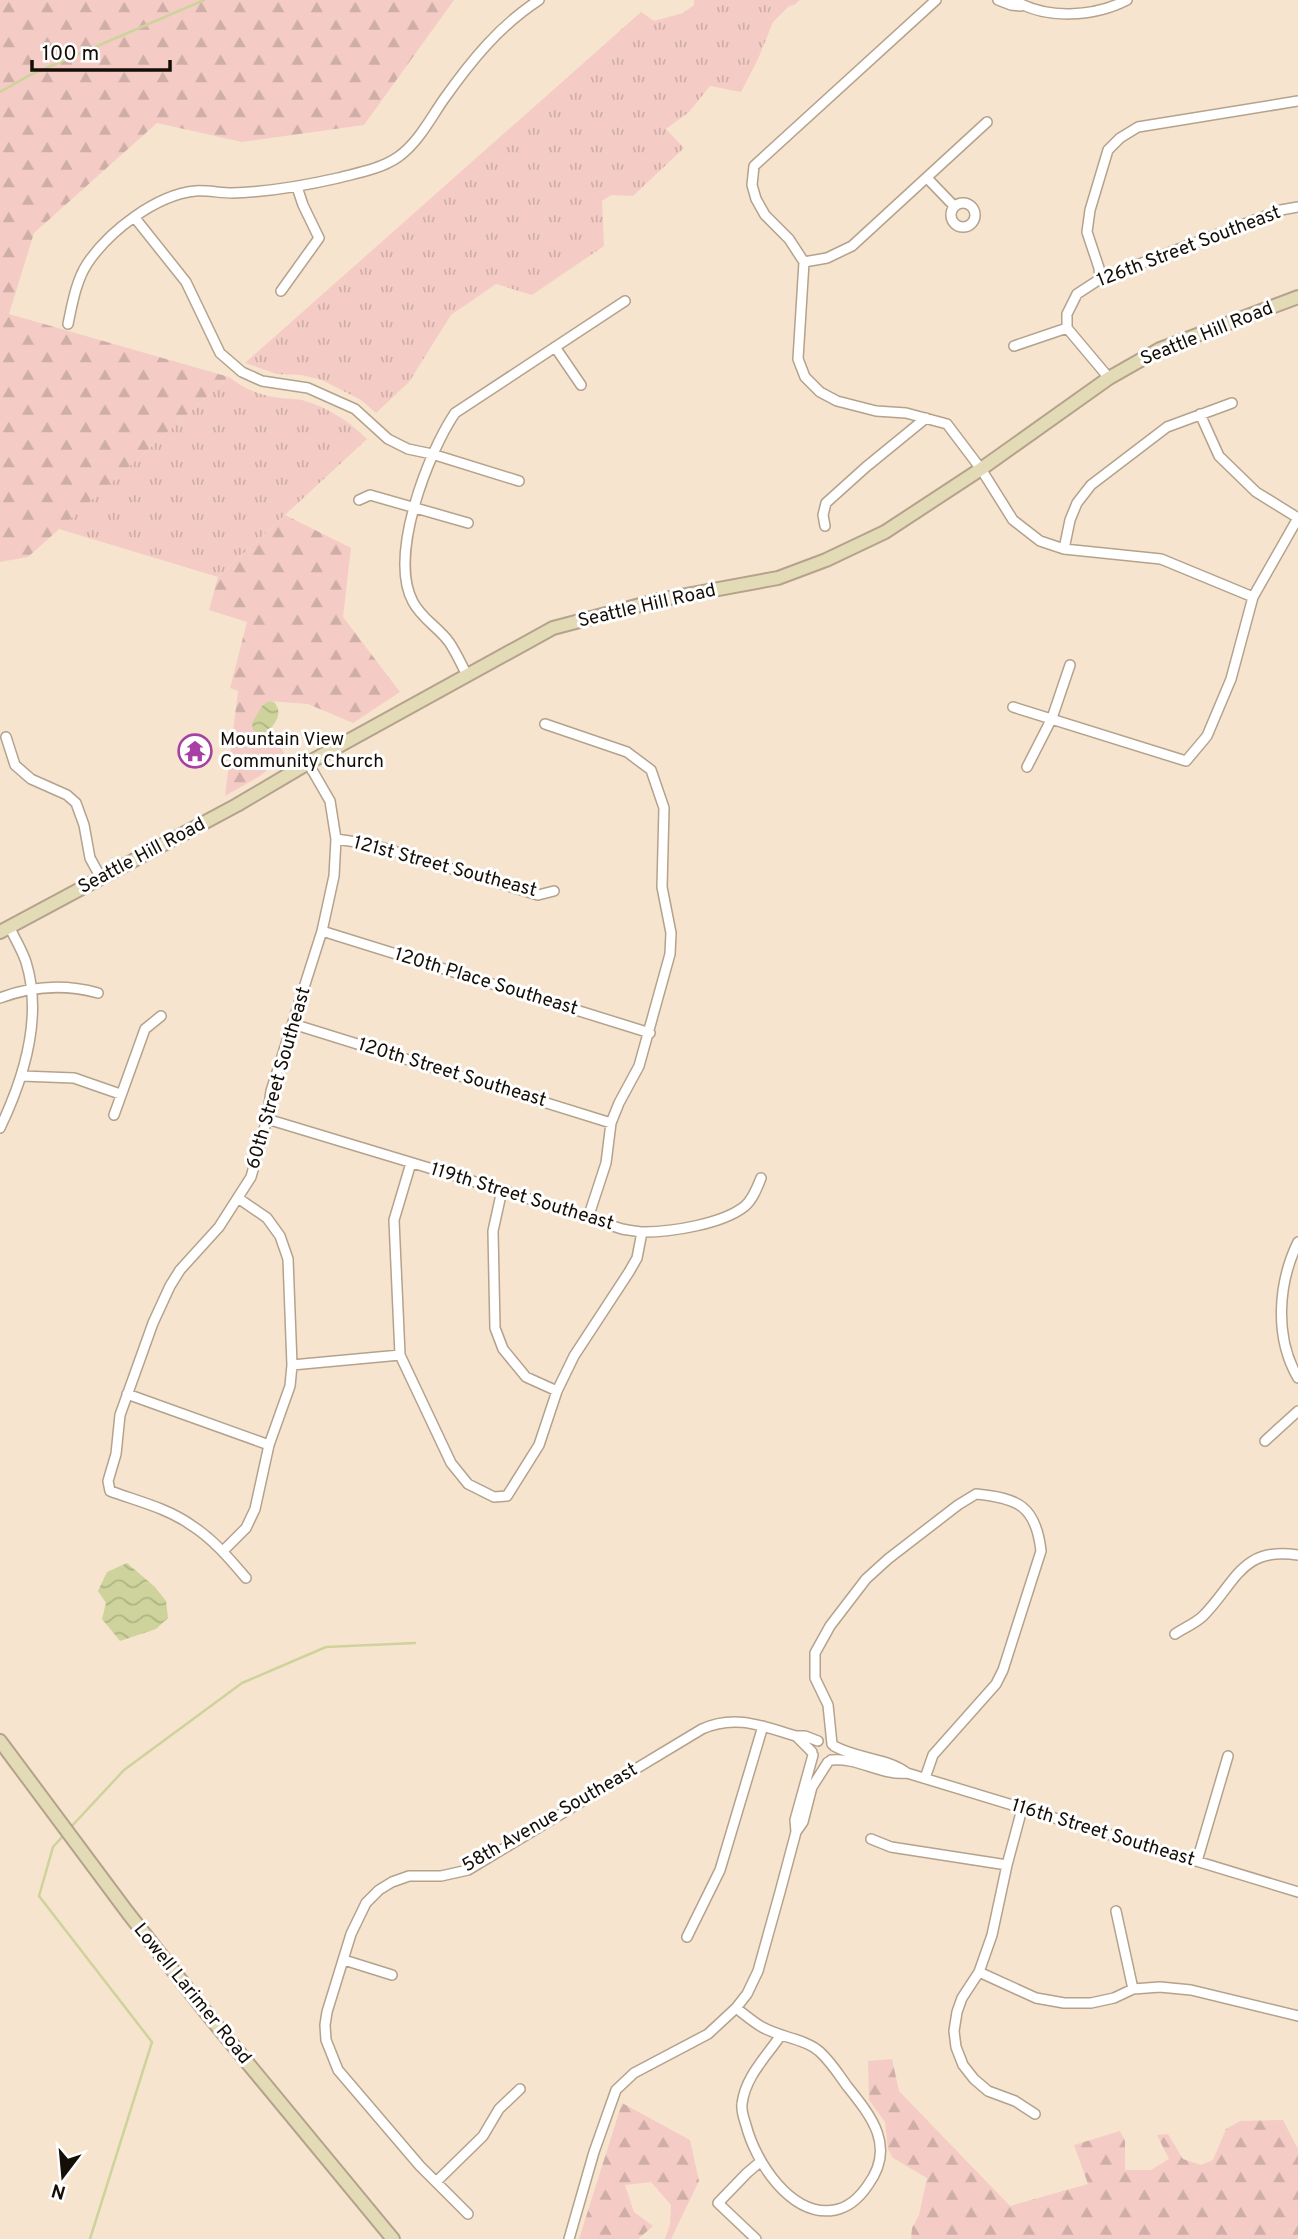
<svg xmlns="http://www.w3.org/2000/svg" width="1298" height="2239" font-family="Overpass,sans-serif">
  <style>
    .grass { fill: url(#grass-tufts) }
    .forest { fill: url(#forest-firs) }
    .water { fill: url(#water-waves) }
    .lines { fill: none; stroke-linecap: round; stroke-linejoin: round }
    .stream { stroke: #cdd39b; stroke-width: 2.5 }
    .street-casing { stroke: #b4a28d; stroke-width: 12 }
    .secondary-casing { stroke: #b4a28d; stroke-width: 16 }
    .street { stroke: #fff; stroke-width: 9 }
    .secondary { stroke: #e3dab6; stroke-width: 12 }
    .labels { text-anchor: middle; dominant-baseline: central; stroke-width: 6; stroke-linejoin: round; paint-order: stroke }
    .street-label { font-size: 19px; fill: #140e07; stroke: #fff }
    .poi-label { font-size: 19px; fill: #140e07; stroke: #fff; text-anchor: start }
  </style>
  <defs>
    <pattern id="grass-tufts" width="24" height="20" patternUnits="userSpaceOnUse" patternTransform="scale(1.75)"><rect width="24" height="20" fill="#f4ccc5"/><path d="M3 7l-1-3M5 7V3M7 7l1-3M15 17l-1-3M17 17v-4M19 17l1-3" fill="none" stroke="#d0aea8"/></pattern>
    <pattern id="forest-firs" width="22" height="20" patternUnits="userSpaceOnUse" patternTransform="scale(1.75)"><rect width="22" height="20" fill="#f4ccc5"/><path d="M5 1l3.5 6h-7zM16 11l3.5 6h-7z" fill="#d0aea8"/></pattern>
    <pattern id="water-waves" width="16" height="10" patternUnits="userSpaceOnUse" patternTransform="scale(1.75)"><rect width="16" height="10" fill="#cdd39b"/><path d="M0 5q4-4 8 0t8 0" fill="none" stroke="#afb484"/></pattern>
  </defs>
  <rect width="100%" height="100%" fill="#f7e4ce"/>
  <!-- grass -->
  <path class="grass" d="M694,0h106l-6,5 -5,1 -16,16 -15,37 -17,33 -31,-6 -21,26 -23,17 18,19 -51,48 -22,-1 -9,6 2,45 -72,49 -36,-11 -45,31 -42,67 -33,31 -15,-13 -39,-20 -21,-5 -24,-1 -32,-11 396,-351 13,9 29,-8 11,-8z
    M229,377c14,11 28,17 45,20 9,2 19,1 28,3 25,7 47,21 65,39l-149,138 -159,-48z"/>
  <!-- forest -->
  <path class="forest" d="M0,0h454l-90,125 -122,17 -85,-19 -123,110 -25,81 220,63 -201,180 -28,5z
    M285,515l66,33 -8,69 57,75 -47,31 -45,-19 -40,-3 -4,34 3,-1 15,15 3,6 -25,21 -35,20 13,-105 -8,-3 17,-66 -38,-12 9,-33z
    M892,2059l7,32 111,115 78,-22 -14,-39 46,-14 5,10v29h26l18,-11 -12,-24 11,-1 15,25 18,6 12,-5 13,-31 14,-8 43,-1 15,29v90h-387l1,-11 7,-13 8,-37 -34,-20 -5,-9 -3,-27 -16,-22 -1,-39z
    M622,2103l68,37 9,41 -28,58h-6l5,-15 1,-19 -20,-23 -26,3 9,27 19,14 -15,13h-59z"/>
  <!-- water -->
  <path class="water" d="M269,701l5,1c10,12 1,20 -7,32l-3,2 -11,-6 -1,-7 10,-17z
    M127,1563l28,24 11,14 2,17 -12,11 -36,12 -18,-22 4,-16 -8,-12 9,-19z"/>
  <g class="lines">
    <!-- stream -->
    <path class="stream" d="M0,92l30,-17 174,-75
      M70,1828l54,-58 118,-87 84,-36 89,-4
      M63,1836l-10,11 -14,49 113,146 -62,197"/>
    <defs>
      <path id="street" d="M936,0l-182,166 -2,19 4,14 9,16 24,24 15,23 -6,97 7,18 15,15 17,9 39,10 30,2 41,11 34,45 32,51 27,21 24,8 97,10 92,38
        M998,0l13,5 10,1
        M1014,0c32,20 80,17 113,0
        M928,179l26,27
        M951 215a12 12 0 1 1 24 0a12 12 0 1 1-24 0Z
        M135,218l51,64 34,71 22,19 20,9 46,7 47,21 33,30 20,10 24,5 87,27
        M804,262l23,-4 25,-12 135,-124
        M1100,279l-1,-11 -12,-36 3,-22 18,-60 12,-12 18,-11 160,-26
        M281,291l38,-53 -16,-33 -6,-18
        M68,324c4,-19 8,-43 19,-60 22,-33 69,-69 108,-73 12,-1 25,2 37,2 36,-1 71,-7 106,-15 19,-5 43,-9 60,-21 20,-14 32,-38 46,-58 27,-38 55,-73 95,-99
        M1014,346l53,-18
        M555,347l26,38
        M1109,378l-42,-50v-14l10,-20 23,-15 181,-69 17,-3
        M1200,414l19,42 37,36 42,26
        M359,500l11,-5 98,28
        M825,526l-2,-11 3,-12 40,-36 60,-49
        M1064,549l6,-29 7,-17 14,-18 76,-58 65,-24
        M467,675c-6,-11 -11,-23 -18,-33 -11,-15 -27,-23 -36,-40 -25,-46 15,-149 42,-189l170,-112
        M1013,707l173,54 21,-25 24,-57 22,-82 45,-79
        M545,724l82,28 24,18 13,38 -2,79 9,46 -1,21 -31,112 -20,37 -8,20 -5,40 -18,55
        M6,737l9,28 16,14 36,16 9,8 8,22 6,33 11,20
        M1027,767l25,-49 18,-53
        M336,839l34,5 168,51 16,-4
        M322,931l328,102
        M0,998c32,-12 65,-14 98,-5
        M293,1024l318,99
        M22,1076l52,2 46,16
        M114,1115l31,-86 16,-13
        M267,1119l235,71 120,39c7,1 15,3 22,3 27,0 79,-8 101,-26 8,-7 12,-18 16,-28
        M0,1128c24,-50 43,-111 26,-166 -4,-12 -11,-23 -16,-34
        M411,1163l-17,57 6,135 51,108 17,21 26,13 13,-1 32,-51 18,-54 17,-35 55,-84 8,-14 5,-26
        M502,1190l-9,41 2,97 8,21 23,28 31,14
        M1298,1242c-20,41 -24,95 0,136
        M292,1365l108,-10
        M127,1394l142,51
        M1265,1441l33,-30
        M223,1551l23,-23 9,-19 14,-64 21,-59 2,-21 -4,-106 -8,-23 -13,-18 -29,-20
        M246,1578c-17,-20 -33,-39 -55,-53 -24,-17 -54,-24 -81,-34l-2,-10 8,-27 4,-39 33,-92 17,-37 10,-16 39,-43 32,-50 16,-58 4,-28 51,-160 12,-55 2,-37 -6,-38 -22,-38
        M1175,1634c9,-6 21,-11 28,-18 33,-33 38,-70 95,-61
        M796,1736l16,16
        M832,1744l-4,-39 -13,-27v-25l15,-27 36,-47 22,-20 70,-54 18,-11c42,4 60,12 65,57l-38,119 -7,14 -63,71 -8,23
        M834,1746c23,13 51,11 73,27l391,119
        M831,1760c27,-3 51,16 76,13
        M1022,1809l-15,56 -15,70 -13,37 -17,26 -5,14 -3,19 2,16 7,18 11,14 14,12 27,10 20,13
        M796,1832l7,-10 9,-35 16,-25
        M871,1839l20,8 116,18
        M1197,1861l31,-105
        M1116,1911l17,78
        M687,1937l33,-67 43,-144
        M344,1960l48,15
        M979,1972l57,26 28,5h27l23,-5 19,-9 27,-2 31,3 107,26
        M736,2008c8,6 17,14 26,19 17,10 44,12 58,25 11,10 19,23 27,34 25,31 49,61 21,99 -8,12 -18,22 -33,25 -44,8 -80,-49 -89,-85 -2,-6 -5,-14 -4,-21 3,-27 24,-47 39,-69
        M436,2182l47,-46 16,-27 21,-20
        M468,2214l-48,-48 -82,-96 -12,-30 -1,-15 2,-13 24,-78 15,-31 13,-13 13,-8 17,-6h32l27,-6 234,-141c33,-15 60,-3 94,7h9l13,5
        M569,2239l25,-87 22,-62 18,-17 74,-39 28,-26 11,-14 11,-23 22,-79 16,-60 -1,-12 18,-65
        M756,2239l-38,-36 29,-30 13,-11"/>
      <path id="secondary" d="M0,932l237,-127 71,-42 245,-135 106,-28 119,-22 48,-18 59,-28 96,-63 128,-91 51,-29 138,-52
        M0,1741l128,172 80,102 185,224"/>
    </defs>
    <!-- street casing -->
    <use href="#street" class="street-casing"/>
    <!-- secondary casing -->
    <use href="#secondary" class="secondary-casing"/>
    <!-- street -->
    <use href="#street" class="street"/>
    <!-- secondary -->
    <use href="#secondary" class="secondary"/>
  </g>
  <!-- icons -->
  <defs>
    <symbol id="temple-ring" viewBox="-11 -11 22 22"><circle r="9.5" fill="#fff" stroke="#a640a4" stroke-width="1.5"/><path d="M0-6L5-2H3V0L6.5 2.5H4V6H1.5V3h-3V6H-4V2.5H-6.5L-3 0V-2H-5Z" fill="#a640a4"/></symbol>
  </defs>
  <g fill-rule="evenodd">
    <use href="#temple-ring" x="176" y="732" width="38" height="38"/>
  </g>
  <g class="labels">
    <!-- street labels -->
    <g class="street-label">
      <text transform="translate(1189 247) rotate(-21)">126th Street Southeast</text>
      <text transform="translate(1207 334) rotate(-22)">Seattle Hill Road</text>
      <text transform="translate(647 606) rotate(-13)">Seattle Hill Road</text>
      <text transform="translate(142 856) rotate(-28)">Seattle Hill Road</text>
      <text transform="translate(445 867) rotate(15)">121st Street Southeast</text>
      <text transform="translate(486 982) rotate(17)">120th Place Southeast</text>
      <text transform="translate(452 1073) rotate(17)">120th Street Southeast</text>
      <text transform="translate(279 1078) rotate(-74)">60th Street Southeast</text>
      <text transform="translate(522 1197) rotate(17)">119th Street Southeast</text>
      <text transform="translate(550 1818) rotate(-30)">58th Avenue Southeast</text>
      <text transform="translate(1103 1833) rotate(17)">116th Street Southeast</text>
      <text transform="translate(192 1994) rotate(51)">Lowell Larimer Road</text>
    </g>
    <!-- poi labels -->
    <g class="poi-label">
      <text x="220" y="740">Mountain View<tspan x="220" dy="22">Community Church</tspan></text>
    </g>
  </g>
  <!-- north arrow -->
  <g transform="translate(63 2176) rotate(196)" stroke="#ffffff" stroke-width="5" paint-order="stroke">
  <path d="M0-5L12 26L0 18L-12 26Z" fill="#140e07"/>
  <text y="-10" font-size="19" font-weight="bold" text-anchor="middle" fill="#140e07">N</text>
  </g>
  <!-- scale -->
  <path d="M32 60v10h138v-10" fill="none" stroke="#140e07" stroke-width="3.5"/>
  <text x="42" y="60" font-size="21" fill="#140e07" stroke="#ffffff" stroke-width="5" paint-order="stroke">100 m</text>
</svg>
